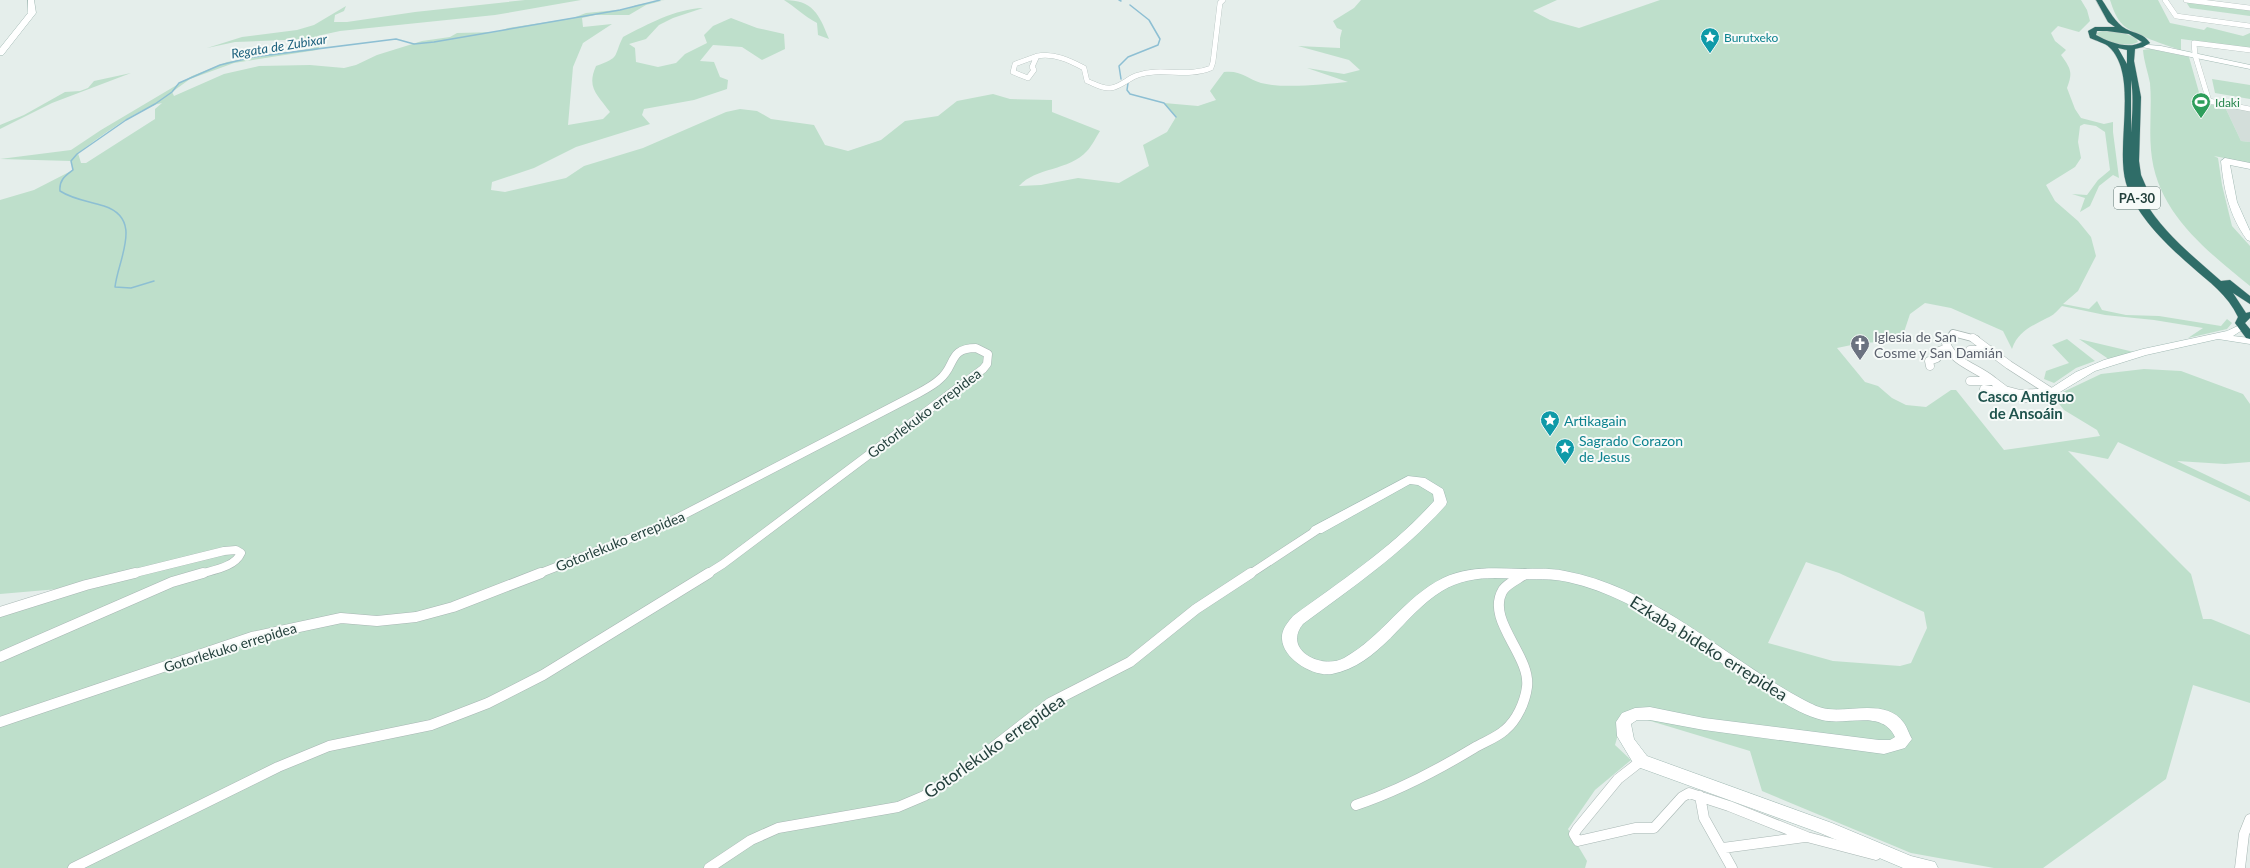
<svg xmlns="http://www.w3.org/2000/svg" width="2250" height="868" font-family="Lato,sans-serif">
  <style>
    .built { fill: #d3deda }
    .green { fill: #bedfcb; fill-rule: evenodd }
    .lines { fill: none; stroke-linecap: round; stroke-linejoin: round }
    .stream { stroke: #8dbfd3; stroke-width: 1.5 }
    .street-far3-casing { stroke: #a7b6b3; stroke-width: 5.5 }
    .street-far2-casing { stroke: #a7b6b3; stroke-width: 8 }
    .street-far1-casing { stroke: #a7b6b3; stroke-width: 9 }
    .street-casing { stroke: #a7b6b3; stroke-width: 11 }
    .secondary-casing { stroke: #a3bab5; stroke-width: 1 }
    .highway-casing { stroke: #c1cac8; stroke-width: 1 }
    .street-far3 { stroke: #fff; stroke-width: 5 }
    .street-far2 { stroke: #fff; stroke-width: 6 }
    .street-far1 { stroke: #fff; stroke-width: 8 }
    .street { stroke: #fff; stroke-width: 10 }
    .secondary { fill: #fff; fill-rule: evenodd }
    .highway { fill: #2f6d68; fill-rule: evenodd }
    .labels { text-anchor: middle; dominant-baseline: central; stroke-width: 4; stroke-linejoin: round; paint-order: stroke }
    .far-culture-label { font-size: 12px; fill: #0d838f; stroke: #f6faf8; text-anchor: start }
    .far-leisure-label { font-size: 12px; fill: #27864d; stroke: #f6faf8; text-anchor: start }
    .far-water-label { font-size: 13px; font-style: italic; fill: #1c617d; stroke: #f6faf8 }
    .shield { fill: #f6faf8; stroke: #627874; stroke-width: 1 }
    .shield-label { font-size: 13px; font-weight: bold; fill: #23403c }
    .worship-label { font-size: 14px; fill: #5b616d; stroke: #f6faf8; text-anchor: start }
    .street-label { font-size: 14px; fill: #23403c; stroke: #f6faf8 }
    .culture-label { font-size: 14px; fill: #0d838f; stroke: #f6faf8; text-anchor: start }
    .neighbourhood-label { font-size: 15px; font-weight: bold; fill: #1f534d; stroke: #f6faf8 }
    .near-street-label { font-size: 17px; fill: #23403c; stroke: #f6faf8 }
  </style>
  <rect width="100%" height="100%" fill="#e5eeeb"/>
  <!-- built -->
  <path class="built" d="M2225,107l25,4v31l-9,-1z"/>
  <!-- green -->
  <path class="green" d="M525,0h56l-86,15 -155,16 -23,5v2l7,3 -7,9 -83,13 -44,16 -18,13 2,4 50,-22 35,-8 51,-1 34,3 12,-3 21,-10 45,-14 28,-4 7,-4 39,-1 12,-4 65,-10 13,-5 41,-4 9,-4 29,-5 -19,5 -17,10h-34l-13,3 1,9 29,-3 -29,19 -10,24 -5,58 35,-6 7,-7c-12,-17 -24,-24 -14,-46 25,-9 17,-9 27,-29 25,-13 52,-28 80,-29l-30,10 -14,7 -13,14 -17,5 6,4 1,14 22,5 18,-4 9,-9 22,-11 -3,-8 9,-9 18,-8 26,10 27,6 1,15 -23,11 -20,-13 -29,-2 -13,16 14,1 6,15 8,3 -1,9 -33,11 -50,9 -2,6 8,9 -74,23 -42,21 -42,14 -1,8 14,2 61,-14 18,-12 59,-18 83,-36 14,-3 17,2 14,8 43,6 11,20 23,6 33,-11 24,-19 33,-5 19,-15 36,-7 17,5 42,1v12l48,19c-4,6 -8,15 -13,20 -18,20 -51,16 -68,35l22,-1 37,-7 41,5 30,-17 -6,-21 24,-13 9,-15 -12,-14 34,3 18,-6 -6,-9 14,-19c17,-2 22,6 37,11 25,6 62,1 87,-1l-41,-14 37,6 16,-4 -11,-10 -51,-14 42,2v-10l2,-8 -5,-2 -4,-7 21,-13 7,-8h196l-24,11 17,9 29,8 81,-28h421l6,10 3,11 -11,11 -21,-6 -7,7 4,8 11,9 -5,5c10,14 12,17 6,33l8,21 6,9 23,6 9,-2v10l6,46 -6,-3 -14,11 -9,20 -10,6 5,-14 -13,-4 15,1 11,-15 12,-10 -5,-38 -9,-6 -12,-2 -4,2 -2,16 3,16 -6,9 -29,18 9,16 23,20 13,16 5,19 -18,35 -15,13 26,5 8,-8 5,9 24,5 33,1 62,10 6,-7 5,4 -5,6 -39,9 15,-10 -49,-8 -49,-5 -43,-9c-4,4 -9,10 -15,12 -15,8 -29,13 -35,31l-9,-18 -52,-23 -26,-5 -15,11 -9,27 -40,2 -24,5 28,34 13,4 14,12 14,7 20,2 25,-17h5l48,60 96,-14 -3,-6 -33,-20 -8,-10 13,-2 -6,-6 38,-18 43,-5 37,2 62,23 7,10v58l-25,2 -48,-3 73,35v6l-132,-60 -10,17 -40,-8 123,123 12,45h8l39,16v68l-57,-18 -27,94 -123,89h-49l-83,-15 -149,-62 -12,-40 -126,-38 -9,32 16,15 -36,30 -27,39 19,32 -2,7h-1585v-258l70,-22 -70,6v-394l34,-10 39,-20 -2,-9 -71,-2 71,-9 30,-20 91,-54 35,-14 87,-14 3,-5 -9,-4 -73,3 -28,6 35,-11 55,-7 17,-5 32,-19 -2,5 -9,4 -1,7h13l68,-10zM162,103l-7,6v10l-69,44h-5l-3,-10c19,-14 61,-46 84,-50zM1806,562l33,11 85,39 3,16 -16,35 -11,3 -67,-5 -65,-18z
    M784,0c29,0 35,14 45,39l-11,-4 -1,-12c-13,-7 -22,-16 -33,-23z
    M2110,0h48l12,23 34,7 3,-3 36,9 7,-3v15l-69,-9v11c-13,-4 -49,-16 -58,-25 -7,-7 -10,-16 -13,-25z
    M2186,2l64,8v6l-60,-8z
    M2106,30l20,4 10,4 2,4c-11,6 -35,1 -42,-9z
    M2150,49l39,8 13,46 23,4 16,34 9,1v21l-36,-7 4,2 4,27 10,41 18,20v40c-44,-36 -94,-74 -99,-136 -2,-22 1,-45 -1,-67 -2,-11 -6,-21 -7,-33z
    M131,73l-79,30 -52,26v-4l24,-10 41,-23 15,-1 8,-3 6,-7z
    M2212,79l38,6v14l-35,-6z
    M2067,339l28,22 -19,7 -22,15 -10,-4 2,-8 23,-8 -17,-18z
    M2079,339l55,13 -24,8z"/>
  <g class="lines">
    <!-- stream -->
    <path class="stream" d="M1119,0l2,1
      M1121,79l-2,-13 9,-9 30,-12 2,-6 -11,-19 -19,-15
      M1128,83l-1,7 3,4 34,9 12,14
      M154,281l-23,7 -16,-1c3,-28 29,-68 -11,-81 -15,-5 -30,-6 -44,-15 -1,-11 5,-15 13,-21l-2,-9 6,-7 49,-34 29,-16 17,-12 7,-9 41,-18 33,-8 143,-18 18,5 20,-2 186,-32 40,-10"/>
    <defs>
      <path id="street-far3" d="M2165,0l11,16 74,10
        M2186,0l64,8
        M2250,50l-56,-7 1,12 14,46 41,8
        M1037,56l-5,11 2,3 -6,8 -15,-6 2,-8z
        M1037,56c17,-3 32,4 47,12l3,13c8,3 15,8 23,7 11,-1 18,-10 28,-13 24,-8 49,3 73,-7l2,-6 7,-59 3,-3"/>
      <path id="street-far2" d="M1949,339l4,-6 23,6"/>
      <path id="street-far1" d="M1950,338l-4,5c7,20 32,25 47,38
        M1973,338l36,27 42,27
        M1970,350h20
        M1930,366l-1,-5 8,-3v-6l10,-4
        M1970,381h23l12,9 15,4 30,-2
        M1984,389l20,3
        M2019,397l14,2 16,-3
        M131,574l93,-23 12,-1 5,3c-6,14 -28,17 -41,21
        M538,574l124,-48 251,-130c9,-5 20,-10 27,-17 16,-13 8,-31 36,-31l12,6 -1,10 -4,5 -260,195 -16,10
        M1250,574l67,-44"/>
      <path id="street" d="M0,612l86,-27 49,-12
        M0,657l172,-75 31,-9
        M0,722l252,-85 89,-19 36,3 39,-4 37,-10 88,-34
        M1641,761l-23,18 -41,50 -3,5 4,7 57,-13h19l28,-31 7,-4 40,13 78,31 69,18
        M1700,796l4,22 28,50
        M1356,805c42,-14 80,-34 118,-57 10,-6 22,-10 31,-18 12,-10 20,-28 22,-43 4,-32 -42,-67 -24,-97 5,-7 15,-11 22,-16
        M1723,848l82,-11
        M73,868l205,-101 51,-21 102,-21 57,-22 55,-28 166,-102
        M709,868l42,-28 27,-12 120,-21 26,-11 32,-20 94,-73 80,-41 66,-53 55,-36
        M2240,868l4,-34 6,-15"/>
      <path id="secondary" d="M28,0h6l2,13 -33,42h-3v-7l28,-35z
        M2138,44l23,2 89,19v4l-113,-23z
        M2225,158l25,5v6l-20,-4 7,37 13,29v10l-3,-1c-18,-25 -23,-50 -26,-79z
        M2242,324l4,1 1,2 -14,9 17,2v6l-32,-5 -72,16 -51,16 -40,24h-8l-2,-3 31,-20 28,-12 39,-11 84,-18z
        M1408,476l17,2 18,11 4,13 -1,3c-42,47 -93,82 -143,119 -21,26 19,46 41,34 38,-21 60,-61 99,-80 25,-12 52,-10 79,-9 14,0 29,-1 43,2 91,17 160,87 239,129 8,4 15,8 24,9 24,3 59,-10 76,14 3,4 5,11 8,16l-7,9 -21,6 -180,-24 -54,-10h-13l-6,4 3,15 13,17 185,67 79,33 24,6 3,6h-35l-83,-35 -185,-67 -18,-30 -1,-14 6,-9 13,-5 15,-1 54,11 175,22h11l5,-3c-13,-28 -48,-11 -73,-17 -16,-4 -30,-12 -43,-20 -70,-40 -131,-100 -211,-118 -17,-4 -34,-2 -51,-3 -27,-2 -52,-2 -75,12 -39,24 -62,74 -110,83 -19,3 -49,-15 -50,-35 -1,-9 6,-17 11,-23 49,-36 100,-69 141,-115l-1,-7 -15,-9 -8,-1 -88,49h-10l-2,-3 2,-3z"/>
      <path id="highway" d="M2096,0h6c7,10 13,23 24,29 10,5 17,4 24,14l-7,4 -8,2 -1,12 7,36 -2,64 2,14 10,23 -7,2c20,34 49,56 77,81l9,-1 20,16v8l-17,-11 13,20 4,-1v6l-5,5 5,6v10l-4,-1 -11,-15 3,-6c-10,-22 -29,-35 -47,-51 -25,-22 -55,-50 -65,-83 -11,-38 13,-108 -17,-136 -4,-4 -13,-6 -19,-9l-2,-7 7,-4h20l-7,-5zM2107,31l22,3 13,8c-14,8 -33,0 -46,-7l1,-4zM2118,48l9,2v14zM2131,80c3,18 1,36 0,53z"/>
    </defs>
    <!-- street-far3 casing -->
    <use href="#street-far3" class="street-far3-casing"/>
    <!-- street-far2 casing -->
    <use href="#street-far2" class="street-far2-casing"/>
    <!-- street-far1 casing -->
    <use href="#street-far1" class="street-far1-casing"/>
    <!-- street casing -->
    <use href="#street" class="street-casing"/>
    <!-- secondary casing -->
    <use href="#secondary" class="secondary-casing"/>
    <!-- highway casing -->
    <use href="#highway" class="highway-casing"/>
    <!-- street-far3 -->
    <use href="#street-far3" class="street-far3"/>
    <!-- street-far2 -->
    <use href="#street-far2" class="street-far2"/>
    <!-- street-far1 -->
    <use href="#street-far1" class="street-far1"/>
    <!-- street -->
    <use href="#street" class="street"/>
    <!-- secondary -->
    <use href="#secondary" class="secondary"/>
    <!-- highway -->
    <use href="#highway" class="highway"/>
  </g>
  <!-- icons -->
  <defs>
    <symbol id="sight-pin" viewBox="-11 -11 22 30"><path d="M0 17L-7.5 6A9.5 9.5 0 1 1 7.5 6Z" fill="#0f9aa8" stroke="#f6faf8"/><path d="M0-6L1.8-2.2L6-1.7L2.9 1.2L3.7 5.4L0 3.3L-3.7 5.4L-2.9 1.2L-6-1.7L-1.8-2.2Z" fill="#fff"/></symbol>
    <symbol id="stadium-pin" viewBox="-11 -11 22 30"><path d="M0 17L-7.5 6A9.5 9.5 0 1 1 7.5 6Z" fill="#2e9e5b" stroke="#f6faf8"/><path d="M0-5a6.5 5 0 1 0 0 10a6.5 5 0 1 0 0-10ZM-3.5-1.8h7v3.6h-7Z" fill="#fff"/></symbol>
    <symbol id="church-pin" viewBox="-11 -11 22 30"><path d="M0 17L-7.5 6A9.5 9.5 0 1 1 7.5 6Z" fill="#6b7280" stroke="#f6faf8"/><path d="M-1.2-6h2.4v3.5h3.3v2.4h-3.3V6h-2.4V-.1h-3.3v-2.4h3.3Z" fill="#fff"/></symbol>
  </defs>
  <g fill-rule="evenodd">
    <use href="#sight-pin" x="1699" y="26" width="22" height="30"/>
    <use href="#stadium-pin" x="2190" y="91" width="22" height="30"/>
    <use href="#church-pin" x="1849" y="333" width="22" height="30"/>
    <use href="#sight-pin" x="1539" y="409" width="22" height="30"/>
    <use href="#sight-pin" x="1554" y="437" width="22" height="30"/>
  </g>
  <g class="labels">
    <!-- far-culture labels -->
    <g class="far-culture-label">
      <text x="1724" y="37">Burutxeko</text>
    </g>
    <!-- far-leisure labels -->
    <g class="far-leisure-label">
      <text x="2215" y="102">Idaki</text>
    </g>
    <!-- far-water labels -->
    <g class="far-water-label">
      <text transform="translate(279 46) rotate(-9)">Regata de Zubixar</text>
    </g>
    <!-- shield labels -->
    <rect class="shield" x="2114" y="187" width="46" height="22" rx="3"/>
    <g class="shield-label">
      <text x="2137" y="198">PA-30</text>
    </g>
    <!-- worship labels -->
    <g class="worship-label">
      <text x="1874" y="336">Iglesia de San<tspan x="1874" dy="16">Cosme y San Damián</tspan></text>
    </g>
    <!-- street labels -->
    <g class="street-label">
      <text transform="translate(924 413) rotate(-37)">Gotorlekuko errepidea</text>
      <text transform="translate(620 541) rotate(-22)">Gotorlekuko errepidea</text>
      <text transform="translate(230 647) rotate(-17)">Gotorlekuko errepidea</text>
    </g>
    <!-- culture labels -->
    <g class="culture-label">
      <text x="1564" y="420">Artikagain</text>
      <text x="1579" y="440">Sagrado Corazon<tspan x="1579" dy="16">de Jesus</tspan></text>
    </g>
    <!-- neighbourhood labels -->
    <g class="neighbourhood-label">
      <text x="2026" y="396">Casco Antiguo<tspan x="2026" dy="17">de Ansoáin</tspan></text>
    </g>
    <!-- near-street labels -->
    <g class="near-street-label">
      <text transform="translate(1709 648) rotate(32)">Ezkaba bideko errepidea</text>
      <text transform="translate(994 746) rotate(-35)">Gotorlekuko errepidea</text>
    </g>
  </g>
</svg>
